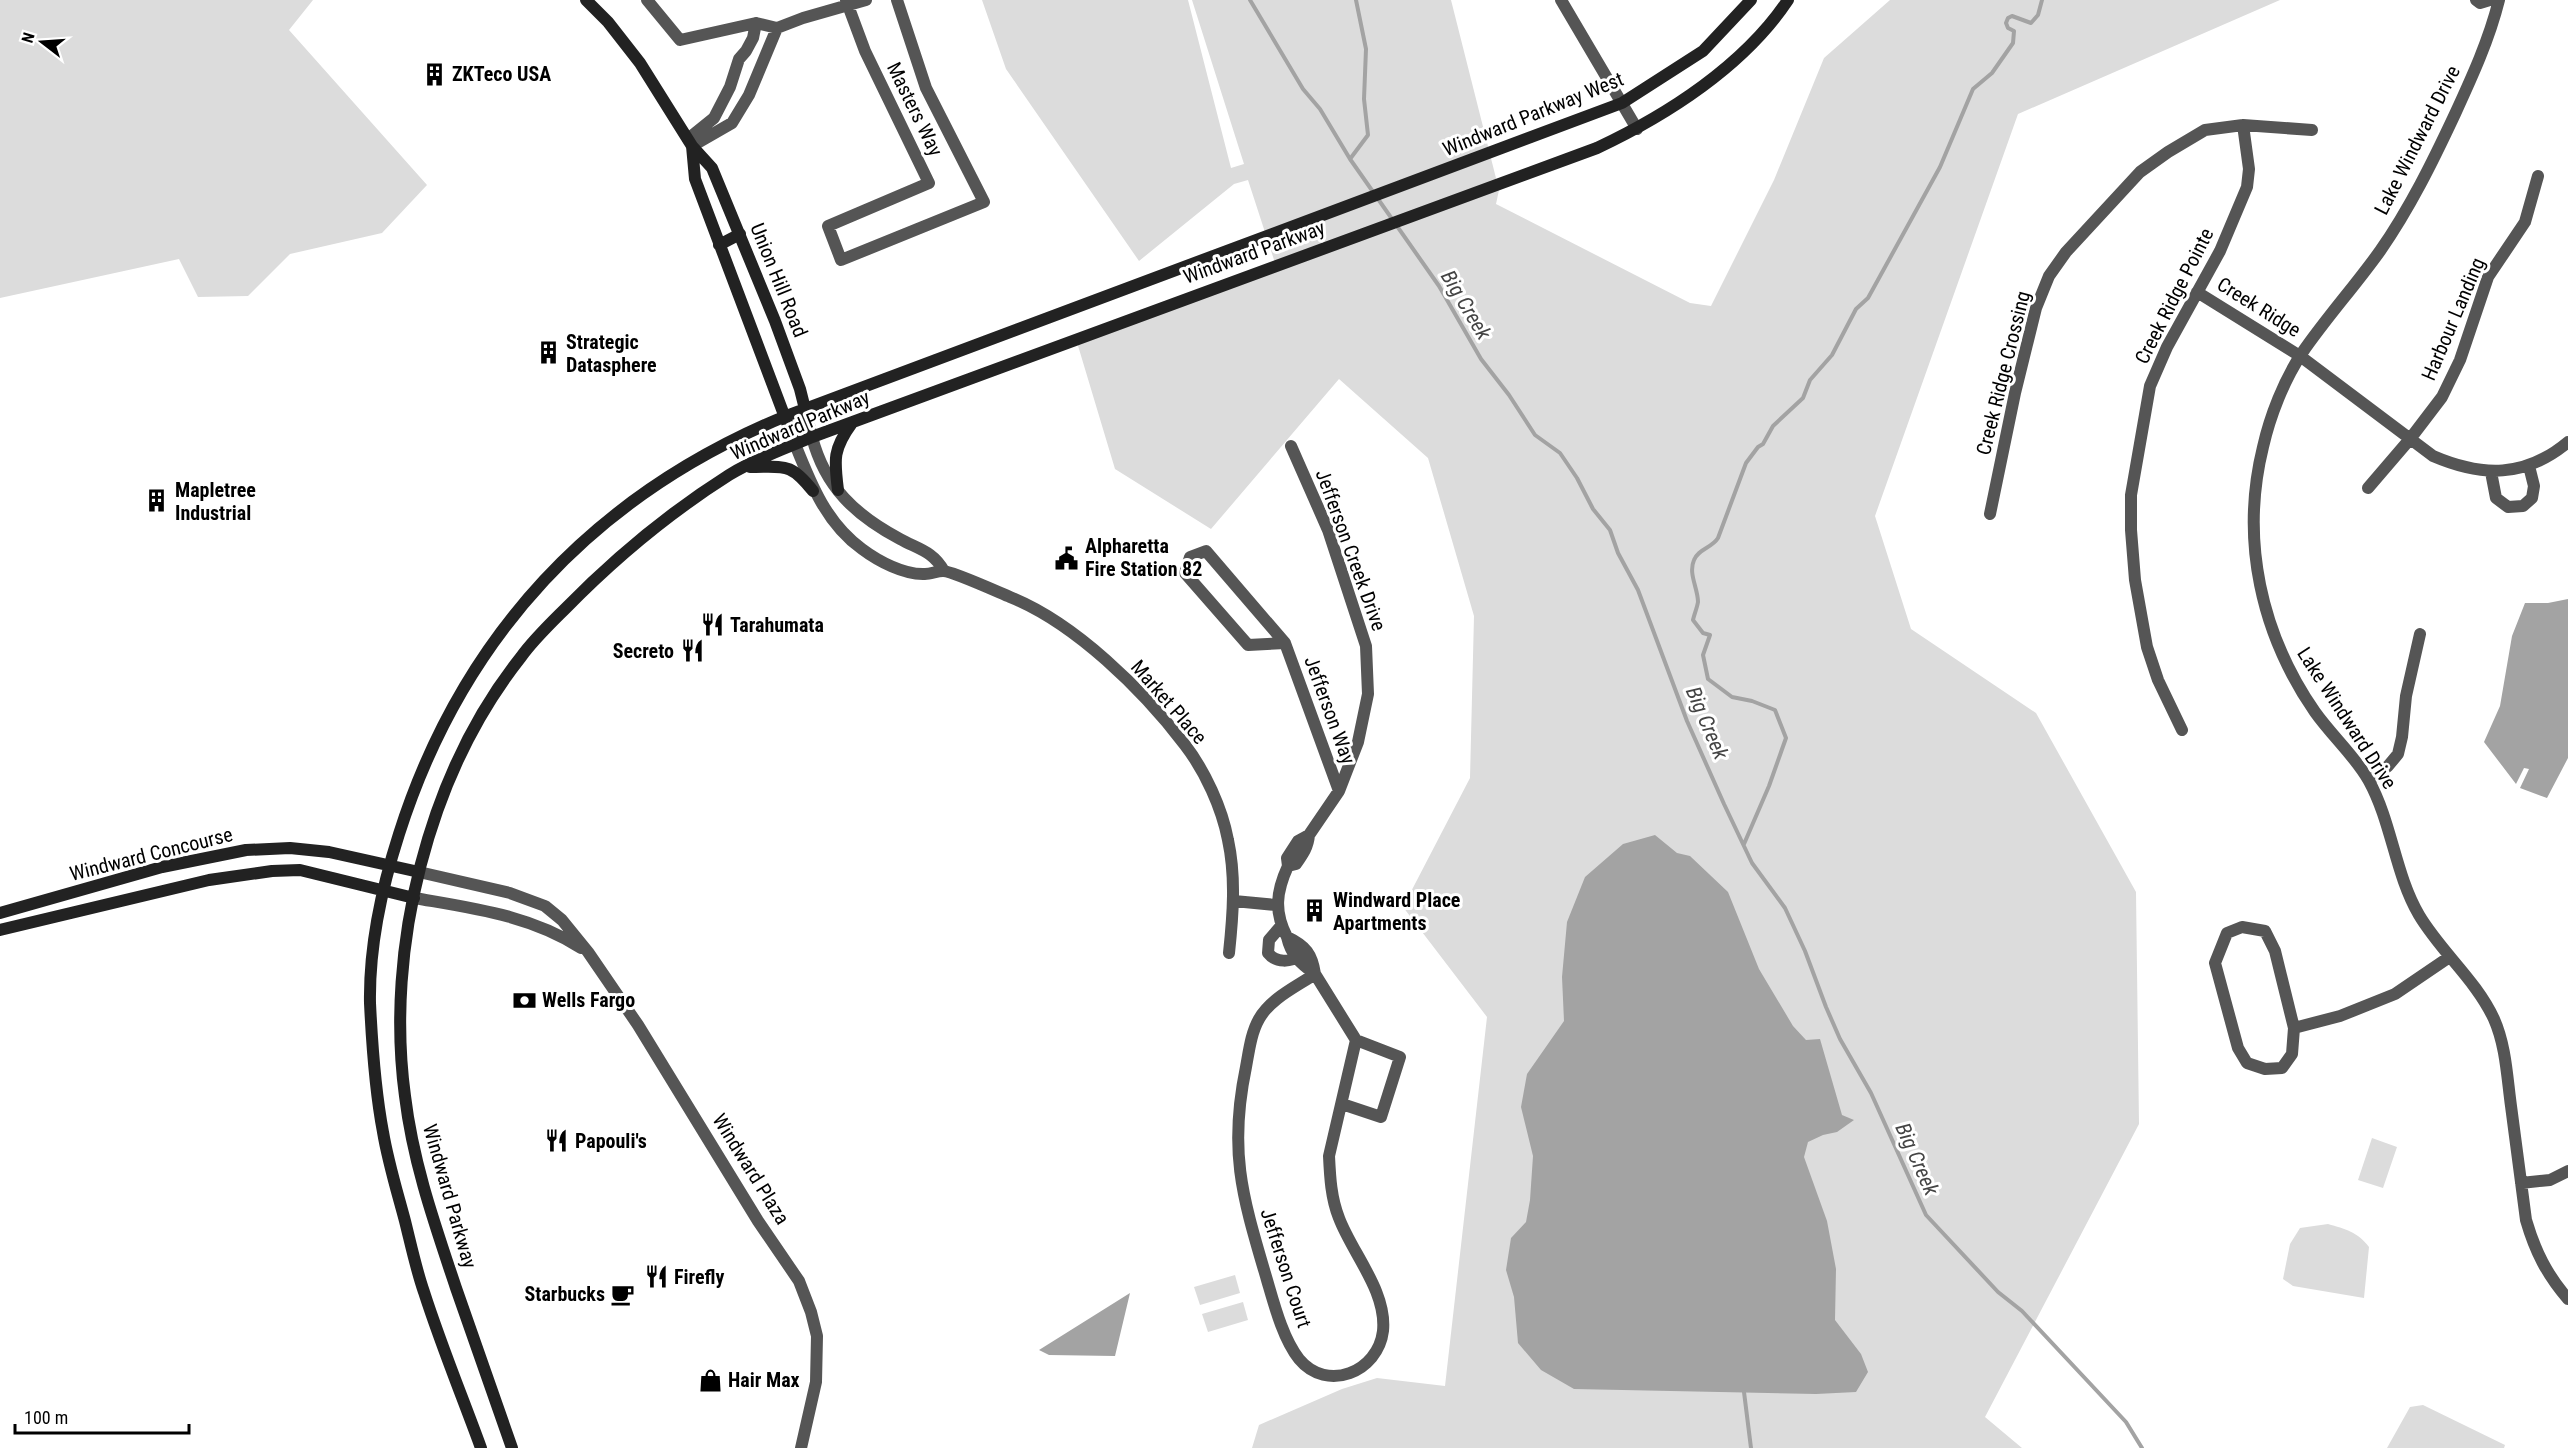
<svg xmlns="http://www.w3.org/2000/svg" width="2568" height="1448" font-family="'Roboto Condensed',sans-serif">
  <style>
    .green { fill: #dcdcdc }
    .water { fill: #a3a3a3 }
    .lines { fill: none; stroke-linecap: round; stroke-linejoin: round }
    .stream { stroke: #a3a3a3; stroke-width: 4 }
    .street { stroke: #555; stroke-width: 12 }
    .secondary { stroke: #222; stroke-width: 12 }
    .labels { text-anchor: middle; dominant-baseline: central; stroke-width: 6; stroke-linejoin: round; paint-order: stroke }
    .poi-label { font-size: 20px; font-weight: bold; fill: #000; stroke: #fff; text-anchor: start }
    .street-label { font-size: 20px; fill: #000; stroke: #fff }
    .water-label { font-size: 21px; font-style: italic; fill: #444; stroke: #fff }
  </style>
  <rect width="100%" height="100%" fill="#fff"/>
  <!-- green -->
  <path class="green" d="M0,0h313l-24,30 138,155 -45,48 -92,21 -42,42 -50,1 -19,-38 -179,39z
    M982,0h206l43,168 13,-4 -52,-164h259l48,190 -3,14 194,99 21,3 63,-126 50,-122 66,-58h390l-262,114 -143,402 36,113 125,84 100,179 3,232 -154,293 37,31h-770l7,-23 83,-36 35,-11 68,8 42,-369 -84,-110 67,-129 4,-162 -46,-158 -89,-79 -128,150 -96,-60 -39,-130 201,-70 -29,-89 -14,4 -95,77 -133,-192z
    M2372,1138l25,9 -14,41 -25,-8z
    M2328,1224c17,5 30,8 41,23l-5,51 -71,-12 -10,-7 7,-35 10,-16z
    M1235,1275l5,18 -40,12 -6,-18z
    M1243,1302l5,18 -40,12 -6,-18z
    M2423,1405l82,40 -1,3h-117l23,-41z"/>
  <!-- water -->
  <path class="water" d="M2568,599v159l-21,40 -27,-10 9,-19 -5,-1 -8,16 -32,-42 16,-36 12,-70 13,-33h23z
    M1655,835l22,18 13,3 38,36 31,77 34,57 13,14 14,-1 22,76 12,5 -17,12 -14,3 -15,7 -4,15 23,64 9,48 -1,51 26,34 7,18 -12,20 -40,2 -242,-5 -33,-19 -23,-27 -4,-46 -8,-27 5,-32 15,-16 4,-22 3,-44 -12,-49 6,-33 37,-53 -2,-44 5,-55 18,-45 38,-33z
    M1130,1293l-15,63 -66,-1 -10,-5z"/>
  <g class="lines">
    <!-- stream -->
    <path class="stream" d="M1250,0l53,89 17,20 30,50 89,127 42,73 28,36 26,40 25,18 17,25 16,31 17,21 8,23 20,37 49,131 37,83 28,59 33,45 20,43 21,56 14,32 31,54 55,122 72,77 24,19 104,111 16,26
      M1350,159l18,-24 -4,-36 2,-50 -10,-49
      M1744,844l25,-58 17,-48 -11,-28 -23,-9 -20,-4 -24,-18 -5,-24 7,-20 -7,-2 -10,-13c1,-5 4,-12 5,-18 0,-14 -10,-28 -4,-42 4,-11 18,-12 24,-22l28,-75 12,-16 5,-3 10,-18 30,-28 7,-18 22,-25 24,-46 12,-11 72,-131 33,-78 19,-16 21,-30 1,-12 -6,-3 -2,-5 2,-5 4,-2 19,7 7,-8 4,-15
      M1744,1392l7,56"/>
    <!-- street -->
    <path class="street" d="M647,0l33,40 76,-17 21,5 26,-10 63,-18
      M846,0l19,51 64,132 -101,43 13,34 143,-58 -58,-114 -29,-88
      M1561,0l76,129
      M2476,0l4,3 10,-3
      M2499,0c-10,40 -27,77 -44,114 -22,47 -45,94 -75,137 -25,35 -54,67 -78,102 -18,27 -32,63 -39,94 -23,93 -2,187 52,265 17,24 40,44 54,69 23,42 26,93 50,134 22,37 57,65 75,104 12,27 13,58 17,87 5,38 10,76 15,114 9,31 21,55 42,79
      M688,139l26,-21 16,-31 9,-28 7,-8 7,-13 3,-15
      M692,146l40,-23 17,-28 28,-67
      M2197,292l103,64 133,100c49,21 92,22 135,-14
      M812,437c13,50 43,78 88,102 18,10 33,12 44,32
      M795,444c16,40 31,79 67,105 16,12 42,26 63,25 6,0 12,-3 18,-3 9,0 55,21 67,26 65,26 133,93 175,148 20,26 37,63 43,95 8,37 5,75 1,113
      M1291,446l37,84 38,116 2,48 -10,48 -19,49 -30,44
      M2491,472l5,26 12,9 15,-1 9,-8 2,-12 -5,-20
      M2368,488l42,-49 32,-42 18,-37 28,-83 37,-55 13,-46
      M1990,514l25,-121 21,-85 13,-32 17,-24 74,-80 28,-20 37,-22 38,-5 69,5
      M1206,551l79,92 -37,2 -63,-72 5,-16z
      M1285,643l54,148
      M2182,730l-24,-50 -11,-33 -12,-67 -4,-50v-35l19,-109 17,-39 53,-96 27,-64 2,-18 -6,-44
      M2369,781l19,-15 10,-12 4,-17 4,-41 14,-62
      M1309,835c-1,12 -6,19 -13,29l-8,2 -1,-8 11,-17z
      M419,872l91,21 35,13 17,14 26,32 50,73 120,196 41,60 12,31 6,24 -1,46 -15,66
      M414,898c57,10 116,17 167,50
      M1234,901l42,4
      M1281,926l-12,14 -1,13c8,10 23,10 32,1
      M1287,937c19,9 25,17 28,37 -15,-11 -24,-19 -28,-37z
      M1287,937c-13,-25 -11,-45 1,-71
      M1315,974l41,66 -27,116c1,21 2,42 10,62 13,35 48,73 44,113 -5,41 -56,62 -84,28 -16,-20 -25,-55 -32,-79 -24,-82 -39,-127 -21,-213 3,-16 5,-34 13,-48 12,-21 37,-32 56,-45z
      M2294,1028l-19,-77 -10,-20 -23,-4 -15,6 -12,30 23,85 9,15 18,6 17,-1 10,-14 2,-26 46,-12 55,-22 53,-36
      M1342,1104l39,13 19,-60 -44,-17
      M2521,1183l29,-3 18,-9"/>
    <!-- secondary -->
    <path class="secondary" d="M586,0l22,22 32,41 52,83 20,22 63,153 25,68 12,48
      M692,146l3,33 100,265
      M719,245l21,-11
      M750,467c35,0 40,-5 63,24
      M838,490c-4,-31 -5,-41 14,-67
      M0,913l162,-46 84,-17 44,-2 39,4 90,20
      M0,930l209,-50 63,-9 28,-1 114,28
      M481,1448c-19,-52 -40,-103 -57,-156 -8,-23 -13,-47 -19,-71 -8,-30 -17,-59 -22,-89 -8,-42 -11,-87 -13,-129 -1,-56 12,-116 29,-169 63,-198 195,-339 387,-418l836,-313 81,-52 48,-51
      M512,1448c-19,-53 -37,-107 -56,-160 -21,-63 -43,-125 -51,-192 -20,-147 23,-322 116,-439 13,-18 29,-33 45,-49 50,-51 103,-95 163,-133 26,-16 55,-26 83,-38l785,-289c70,-33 147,-82 191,-148"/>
  </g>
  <!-- icons -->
  <defs>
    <symbol id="building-bare" viewBox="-9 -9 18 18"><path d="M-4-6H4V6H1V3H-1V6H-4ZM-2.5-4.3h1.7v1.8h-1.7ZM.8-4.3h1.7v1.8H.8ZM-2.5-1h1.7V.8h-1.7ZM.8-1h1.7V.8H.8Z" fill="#000" stroke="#fff" stroke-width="2.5" paint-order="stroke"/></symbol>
    <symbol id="civic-bare" viewBox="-9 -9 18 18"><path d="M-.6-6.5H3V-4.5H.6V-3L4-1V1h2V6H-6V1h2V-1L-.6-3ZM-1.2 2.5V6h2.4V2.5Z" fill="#000" stroke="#fff" stroke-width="2.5" paint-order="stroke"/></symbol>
    <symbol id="restaurant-bare" viewBox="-9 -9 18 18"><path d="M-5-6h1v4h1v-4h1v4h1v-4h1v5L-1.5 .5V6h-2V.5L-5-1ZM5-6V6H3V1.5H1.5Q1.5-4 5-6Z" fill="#000" stroke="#fff" stroke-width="2.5" paint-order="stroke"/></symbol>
    <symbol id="bank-bare" viewBox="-9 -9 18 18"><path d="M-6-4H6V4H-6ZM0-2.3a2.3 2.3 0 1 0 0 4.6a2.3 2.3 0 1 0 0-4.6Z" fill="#000" stroke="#fff" stroke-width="2.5" paint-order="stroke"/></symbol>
    <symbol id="cafe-bare" viewBox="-9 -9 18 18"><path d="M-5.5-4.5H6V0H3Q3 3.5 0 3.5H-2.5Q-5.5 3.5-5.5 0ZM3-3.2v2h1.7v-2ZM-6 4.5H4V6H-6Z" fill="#000" stroke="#fff" stroke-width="2.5" paint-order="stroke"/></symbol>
    <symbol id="shop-bare" viewBox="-9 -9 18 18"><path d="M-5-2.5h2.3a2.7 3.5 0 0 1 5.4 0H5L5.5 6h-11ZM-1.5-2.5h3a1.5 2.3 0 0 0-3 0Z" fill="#000" stroke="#fff" stroke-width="2.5" paint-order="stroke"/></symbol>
  </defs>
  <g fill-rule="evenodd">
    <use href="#building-bare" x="418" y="58" width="33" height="33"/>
    <use href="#building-bare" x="532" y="336" width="33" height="33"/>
    <use href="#building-bare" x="140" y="484" width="33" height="33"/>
    <use href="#civic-bare" x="1050" y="542" width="33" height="33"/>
    <use href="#restaurant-bare" x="696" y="608" width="33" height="33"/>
    <use href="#restaurant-bare" x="676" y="634" width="33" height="33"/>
    <use href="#building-bare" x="1298" y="894" width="33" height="33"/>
    <use href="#bank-bare" x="508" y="984" width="33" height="33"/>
    <use href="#restaurant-bare" x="540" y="1124" width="33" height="33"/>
    <use href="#restaurant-bare" x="640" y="1260" width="33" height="33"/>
    <use href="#cafe-bare" x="606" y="1278" width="33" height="33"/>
    <use href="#shop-bare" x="694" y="1364" width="33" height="33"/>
  </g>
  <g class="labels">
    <!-- poi labels -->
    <g class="poi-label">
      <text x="452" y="74">ZKTeco USA</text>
      <text x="566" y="342">Strategic<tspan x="566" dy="23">Datasphere</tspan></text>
      <text x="175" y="490">Mapletree<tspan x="175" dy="23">Industrial</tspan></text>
      <text x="1085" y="546">Alpharetta<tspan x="1085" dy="23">Fire Station 82</tspan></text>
      <text x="730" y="625">Tarahumata</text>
      <text x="674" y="651" text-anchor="end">Secreto</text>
      <text x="1333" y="900">Windward Place<tspan x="1333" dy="23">Apartments</tspan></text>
      <text x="542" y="1000">Wells Fargo</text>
      <text x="575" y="1141">Papouli's</text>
      <text x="674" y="1277">Firefly</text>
      <text x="605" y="1294" text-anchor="end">Starbucks</text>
      <text x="728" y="1380">Hair Max</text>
    </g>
    <!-- street labels -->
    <g class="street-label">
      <text transform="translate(915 109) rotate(64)">Masters Way</text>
      <text transform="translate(1533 114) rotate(-22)">Windward Parkway West</text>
      <text transform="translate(2417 140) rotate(-63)">Lake Windward Drive</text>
      <text transform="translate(1254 252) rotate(-20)">Windward Parkway</text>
      <text transform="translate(779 280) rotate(68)">Union Hill Road</text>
      <text transform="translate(2174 296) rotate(-63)">Creek Ridge Pointe</text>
      <text transform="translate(2259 307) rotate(32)">Creek Ridge</text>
      <text transform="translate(2453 319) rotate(-67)">Harbour Landing</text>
      <text transform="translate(2003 373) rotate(-76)">Creek Ridge Crossing</text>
      <text transform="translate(800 425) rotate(-23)">Windward Parkway</text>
      <text transform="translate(1351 550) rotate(70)">Jefferson Creek Drive</text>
      <text transform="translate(1169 702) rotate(49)">Market Place</text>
      <text transform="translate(1330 710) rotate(70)">Jefferson Way</text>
      <text transform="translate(2347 718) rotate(57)">Lake Windward Drive</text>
      <text transform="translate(151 854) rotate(-14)">Windward Concourse</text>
      <text transform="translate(751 1169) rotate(58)">Windward Plaza</text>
      <text transform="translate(450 1196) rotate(74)">Windward Parkway</text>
      <text transform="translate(1286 1268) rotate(72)">Jefferson Court</text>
    </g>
    <!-- water labels -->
    <g class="water-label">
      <text transform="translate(1466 305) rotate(59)">Big Creek</text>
      <text transform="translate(1707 723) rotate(67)">Big Creek</text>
      <text transform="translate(1917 1159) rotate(66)">Big Creek</text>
    </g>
  </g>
  <!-- north arrow -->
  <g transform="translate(42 42) rotate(287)" stroke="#ffffff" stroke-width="4.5" paint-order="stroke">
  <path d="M0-4.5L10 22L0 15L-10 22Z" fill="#000000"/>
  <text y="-9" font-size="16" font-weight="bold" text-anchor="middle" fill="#000000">N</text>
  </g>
  <!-- scale -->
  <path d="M15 1424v9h174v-9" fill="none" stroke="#000000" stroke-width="3"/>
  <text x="24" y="1424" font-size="18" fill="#000000" stroke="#ffffff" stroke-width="4.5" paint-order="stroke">100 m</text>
</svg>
